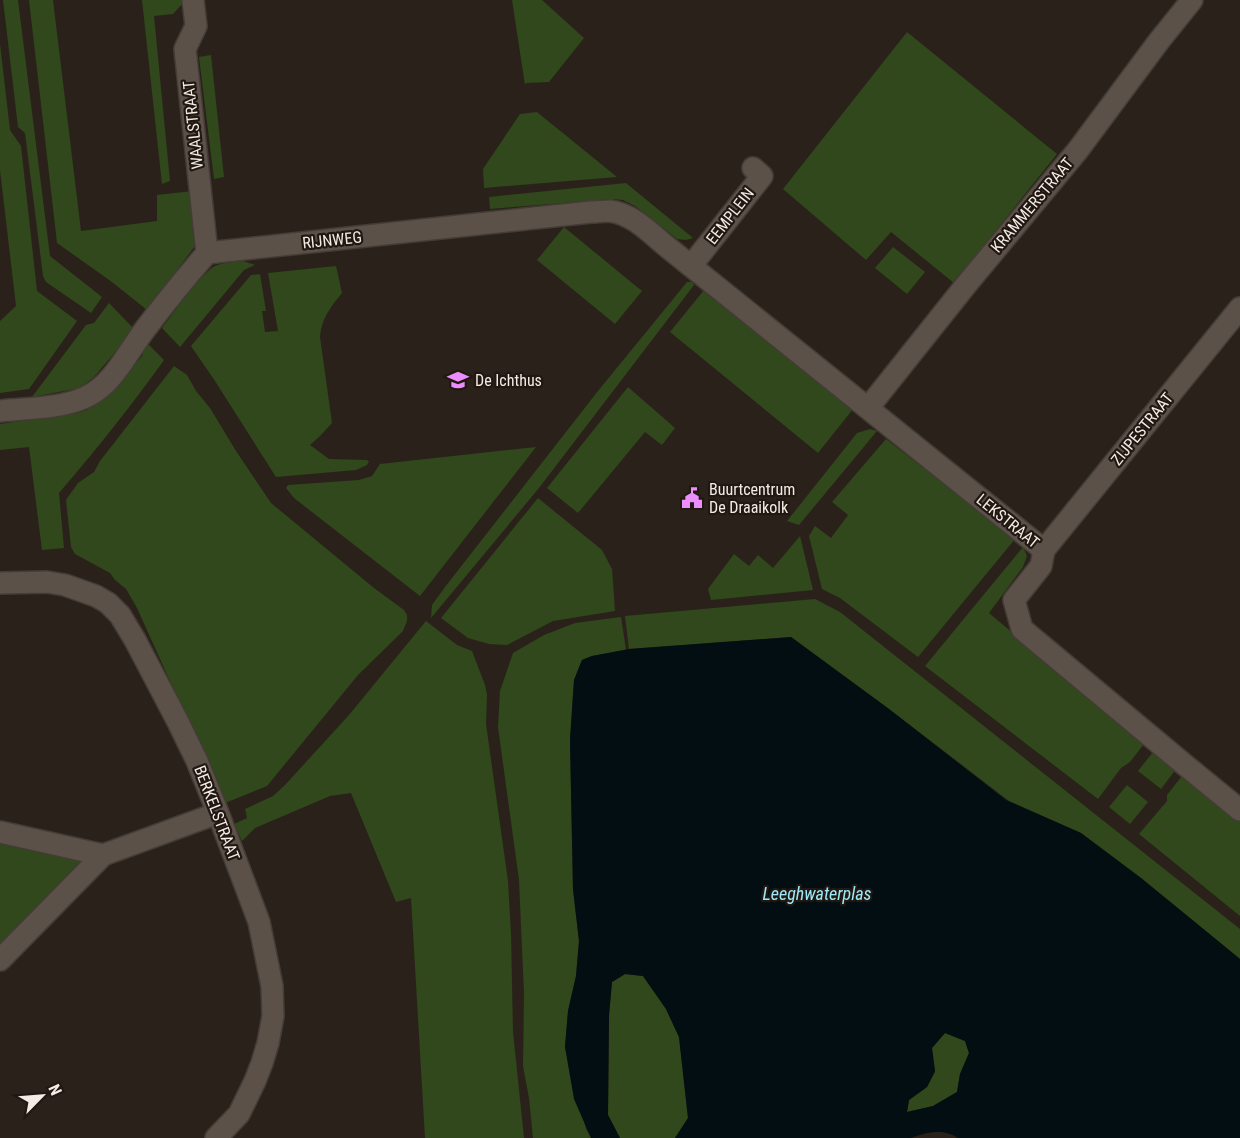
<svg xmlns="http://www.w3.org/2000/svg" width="1240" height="1138" font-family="'Roboto Condensed',sans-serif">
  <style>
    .green { fill: #30481b }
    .water { fill: #020e11; fill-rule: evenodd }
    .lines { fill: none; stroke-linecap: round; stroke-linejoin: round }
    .minor-casing { stroke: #443c36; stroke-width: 24 }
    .minor { stroke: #5b5149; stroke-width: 21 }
    .labels { text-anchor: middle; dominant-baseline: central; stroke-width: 4.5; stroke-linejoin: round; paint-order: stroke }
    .street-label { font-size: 16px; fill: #f2ebe6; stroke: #211811 }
    .poi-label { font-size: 16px; fill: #f2ebe6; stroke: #211811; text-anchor: start }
    .water-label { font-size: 18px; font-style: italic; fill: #9ce9fb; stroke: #211811 }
  </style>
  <rect width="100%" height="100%" fill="#2a221a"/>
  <!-- green -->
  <path class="green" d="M3,0h15l32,256 52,41 -11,16 -45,-31 -3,-6 -18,-143 -7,-6z
    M29,0h24l28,231 76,-10v-26l36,-4 2,55 -48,64 -35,-28 -55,-39z
    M142,0h42v2l-11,12 -19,2 16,165 -8,3z
    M512,0h30l42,38 -35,44 -23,1 -1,2z
    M907,32l150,122 -103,129 -63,-51 -25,28 -83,-71z
    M0,44l10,86 11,16 16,145 40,30 -48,68 -29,4v-72l16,-15 -16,-136z
    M211,55l13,122 -10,2 -15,-122z
    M537,112l80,65 -133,11 -1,-19 37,-55z
    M626,183l67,55 -7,2 -9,-1 -42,-33 -12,-6 -11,-1 -122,10 -1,-12z
    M564,227l78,64 -27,33 -78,-64z
    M893,247l32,25 -18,22 -32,-26z
    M243,261l12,4 -11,5 -64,77 -18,-19c11,-14 38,-54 53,-62 9,-4 18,-4 28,-5z
    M336,266l6,27c-11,13 -21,26 -22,44l12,86 -12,13 -10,9 19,14 37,1 3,1 -2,4 -11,5 -80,7 -61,-96 -24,-35 60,-71 9,-1 6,37h-4l3,21 13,-1 -10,-58z
    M687,282h5l2,3 -155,203 -108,130 1,-13 13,-18 153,-196z
    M704,290l149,119 -35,44 -148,-121z
    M109,303l27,28 -13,12 -29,34 -10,8 -9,4 -43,8 54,-72 8,-2z
    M146,342l18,18c-33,46 -68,90 -105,133l5,55 -22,2 -13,-103 -29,3v-26l78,-11 9,-3 21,-14 34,-40z
    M174,366l13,9 9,16 14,17 26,43 35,52 103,85 30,22 3,5v6l-4,10 -45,44 -91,111 -42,17 -88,-195 -11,-19 -11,-9 -5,-7 -35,-19 -4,-7 -5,-47 12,-17 16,-11 6,-11z
    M628,387l47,41 -13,17 -17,-13 -67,81 -31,-25z
    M870,429l7,2 -78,94 -12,-4 70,-88z
    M886,439l129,100 -97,118 -78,-59 -18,-9 -13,-53 6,-10 16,12 17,-23 -16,-13z
    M536,447l-116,149 -126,-98 -8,-10 2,-3 71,-5 13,-4 8,-12z
    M538,498l64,52 10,19 3,42 -62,10 -46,24 -18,-1 -21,-6 -27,-20z
    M800,536l13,54 -102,10 -3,-11 26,-35 15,12 9,-11 15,13z
    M1023,547l4,9 -4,11 -34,46 155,131 -14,18 -9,6 -23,31 -173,-133z
    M815,599l25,13 400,317v30l-99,-81 -60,-45 -72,-32 -120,-92 -98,-72 -162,12 -4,-33z
    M621,617l5,33 -34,6 -10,4 -8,20 -4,60 3,149 6,52 -3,35 -8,35 -3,36 21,82 5,9h-58l-4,-40 -6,-32 1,-73 -5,-113 -21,-153 2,-36 13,-38 31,-18 31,-12z
    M426,621l31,24 15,6 13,34 2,9 -1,30 22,157 3,53 2,98 11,106h-99l-14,-240 -15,4 -45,-109 -21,3 -75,32 -13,13 -8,-17 13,-6 -2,-9 28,-13 12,-11 64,-70z
    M1153,752l23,17 -15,20 -23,-18z
    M1186,771l54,44v101l-101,-82 28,-33v-6z
    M1127,785l21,17 -18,22 -21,-17z
    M0,837l86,25 -86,85z
    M625,974l18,2 23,33 13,28 9,81 -13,20h-55l-12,-23 1,-100 3,-33z
    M945,1033l20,8 4,12 -9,21 -3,18 -24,14 -26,6 2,-12 18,-13 8,-15 -3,-24z"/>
  <!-- water -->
  <path class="water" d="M791,637l98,72 117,91 75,33 60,45 99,81v179h-282c-14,-10 -32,-6 -47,0h-236l13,-20 -9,-81 -13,-28 -23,-33 -18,-2 -13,8 -3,33 -1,100 12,23h-29l-17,-39 -9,-52 3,-36 8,-35 3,-35 -6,-52 -3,-149 4,-60 8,-20 10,-4 37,-7zM945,1033l20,8 4,12 -9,21 -3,18 -24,14 -26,6 2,-12 18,-13 8,-16 -3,-23z"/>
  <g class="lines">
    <defs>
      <path id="minor" d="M193,0l3,26 -11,23 22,204
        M691,266l71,-90 -9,-8
        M868,408l98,-123 112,-135 81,-109 33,-41
        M0,411c28,-3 60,-2 86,-14 28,-13 42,-46 60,-69 19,-25 40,-51 61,-75l384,-41c6,0 13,-1 19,-1 24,3 43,25 61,39l373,300 -3,16 -27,34 8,29 163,136 55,45
        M1044,550l196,-242
        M0,583l47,-1 18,3 31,11 12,7 12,12 15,25 43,82 19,39 21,52 41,109 13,64 1,30 -5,27 -6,20 -7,18 -16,33 -23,24
        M0,832l103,23
        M0,960l103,-105 115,-42"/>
    </defs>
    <!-- minor casing -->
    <use href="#minor" class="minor-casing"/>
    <!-- minor -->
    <use href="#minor" class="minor"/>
  </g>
  <!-- icons -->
  <defs>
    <symbol id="school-bare" viewBox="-9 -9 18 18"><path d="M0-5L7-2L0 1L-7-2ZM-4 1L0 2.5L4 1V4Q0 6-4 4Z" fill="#eb8dfc" stroke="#211811" stroke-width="2.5" paint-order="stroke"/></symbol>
    <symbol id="civic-bare" viewBox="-9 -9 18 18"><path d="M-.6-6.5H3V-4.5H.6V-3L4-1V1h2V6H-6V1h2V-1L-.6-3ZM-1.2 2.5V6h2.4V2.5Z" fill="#eb8dfc" stroke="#211811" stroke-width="2.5" paint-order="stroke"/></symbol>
  </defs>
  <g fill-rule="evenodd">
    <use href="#school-bare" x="443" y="365" width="30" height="30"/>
    <use href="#civic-bare" x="677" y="483" width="30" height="30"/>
  </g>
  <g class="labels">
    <!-- street labels -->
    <g class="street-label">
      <text transform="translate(193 125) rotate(-96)">WAALSTRAAT</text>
      <text transform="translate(1032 205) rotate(-50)">KRAMMERSTRAAT</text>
      <text transform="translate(730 216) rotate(-52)">EEMPLEIN</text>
      <text transform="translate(332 240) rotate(-6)">RIJNWEG</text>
      <text transform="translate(1142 429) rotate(-51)">ZIJPESTRAAT</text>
      <text transform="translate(1008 521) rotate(39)">LEKSTRAAT</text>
      <text transform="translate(217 813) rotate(69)">BERKELSTRAAT</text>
    </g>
    <!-- poi labels -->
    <g class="poi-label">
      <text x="475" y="380">De Ichthus</text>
      <text x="709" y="489">Buurtcentrum<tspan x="709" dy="18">De Draaikolk</tspan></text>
    </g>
    <!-- water labels -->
    <g class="water-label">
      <text x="817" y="893">Leeghwaterplas</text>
    </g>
  </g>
  <!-- north arrow -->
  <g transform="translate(42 1096) rotate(65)" stroke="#211811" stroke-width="4.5" paint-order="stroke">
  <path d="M0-4.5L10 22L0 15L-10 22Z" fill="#f2ebe6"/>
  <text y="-9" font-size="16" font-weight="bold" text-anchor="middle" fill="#f2ebe6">N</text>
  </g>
</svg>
